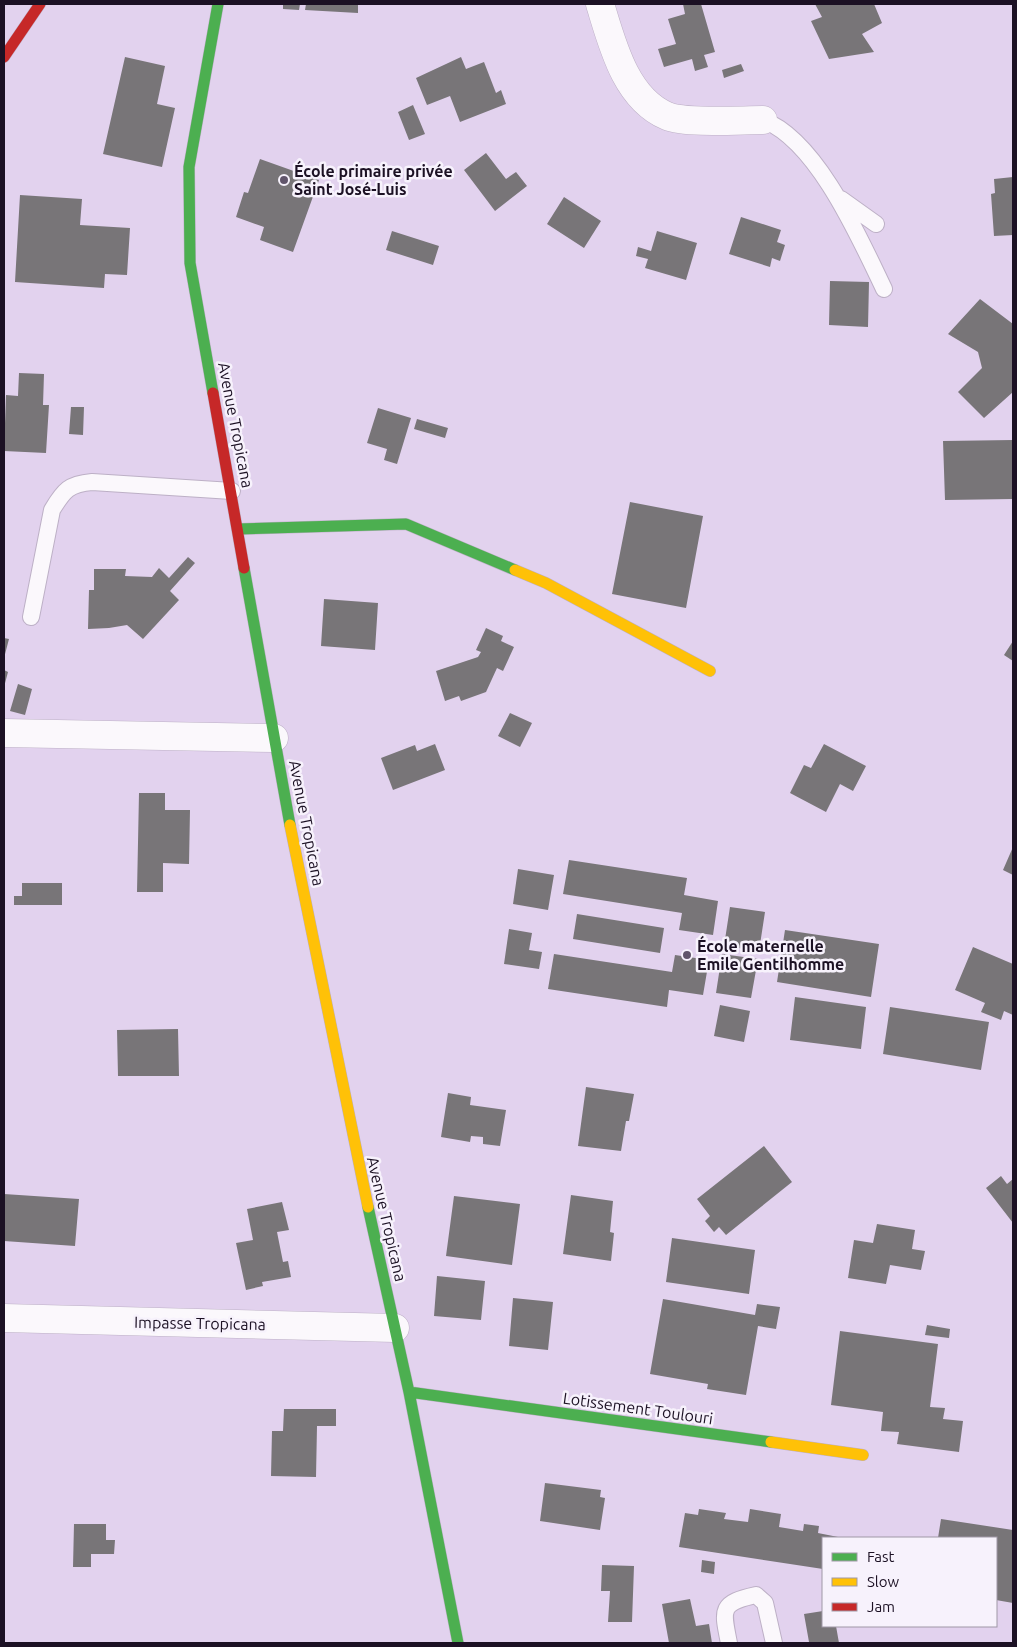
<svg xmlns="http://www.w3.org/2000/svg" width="1017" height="1647" font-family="Ubuntu,sans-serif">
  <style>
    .building { fill: #787578 }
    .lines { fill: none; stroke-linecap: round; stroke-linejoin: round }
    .lane-casing { stroke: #bdb0c6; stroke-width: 18 }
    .street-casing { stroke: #bdb0c6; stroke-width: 29 }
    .fast-casing { stroke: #bdb0c6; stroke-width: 12 }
    .slow-casing { stroke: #bdb0c6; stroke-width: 12 }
    .jam-casing { stroke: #bdb0c6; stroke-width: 12 }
    .lane { stroke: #fbf8fc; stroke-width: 16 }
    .street { stroke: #fbf8fc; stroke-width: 28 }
    .fast { stroke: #4caf50; stroke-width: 11 }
    .slow { stroke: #ffc107; stroke-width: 11 }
    .jam { stroke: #c62828; stroke-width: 11 }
    .poi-dot { fill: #61556b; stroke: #f7f2fc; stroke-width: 2 }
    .labels { text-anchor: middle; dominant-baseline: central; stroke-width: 5; stroke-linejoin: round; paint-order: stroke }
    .poi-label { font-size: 16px; font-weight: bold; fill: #1c1124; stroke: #f7f2fc; text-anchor: start }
    .street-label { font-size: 16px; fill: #1c1124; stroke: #f7f2fc }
  </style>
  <rect width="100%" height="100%" fill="#e2d2ee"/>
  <!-- building -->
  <path class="building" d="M283,4h17l-1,6 -16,-1z
    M306,4h52v9l-53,-3z
    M683,4h18l14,48 -11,3 4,12 -13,4 -3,-12 -28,8 -6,-18 18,-5 -8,-25 17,-5z
    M815,4h59l8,19 -20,11 12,18 -45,7 -18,-38 11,-4z
    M125,57l40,9 -8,38 18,4 -13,59 -59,-13z
    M461,57l5,12 18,-7 12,31 5,-3 5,14 -46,18 -10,-26 -23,9 -11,-27z
    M741,64l3,7 -20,7 -2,-8z
    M413,105l12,29 -16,6 -11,-28z
    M486,153l20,26 10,-7 11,14 -32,25 -31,-41z
    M260,159l59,21 -26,72 -33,-12 4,-13 -28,-10 8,-25 4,1z
    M1013,177v58l-19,1 -3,-42 4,-1 -1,-14z
    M20,195l62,4 -2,26 50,3 -3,47 -22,-1 -1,14 -89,-6z
    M564,197l37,24 -17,27 -37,-24z
    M741,217l40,13 -4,12 8,3 -5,16 -8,-3 -2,9 -41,-13z
    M392,231l47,15 -6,19 -47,-15z
    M657,231l40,12 -11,37 -41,-12 3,-9 -12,-3 2,-9 13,4z
    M830,281l39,1 -1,45 -39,-2z
    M980,299l33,25v68l-29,26 -26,-26 24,-24 -4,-16 -30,-18z
    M19,373l25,1 -1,31h6l-3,48 -42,-2 2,-56 12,1z
    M71,407h13l-1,28 -14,-1z
    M378,408l33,10 -14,46 -13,-4 3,-11 -20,-6z
    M417,419l31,9 -3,10 -31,-9z
    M1013,440v59l-68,1 -2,-59z
    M630,502l73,14 -17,92 -74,-14z
    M188,557l7,6 -25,28 9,9 -36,39 -16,-14 -18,3 -21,1 1,-39h5v-21h32l-1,7 27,1 7,-9 10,10z
    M324,599l54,4 -3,47 -54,-4z
    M486,628l17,8 -2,5 13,6 -11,24 -6,-3 -11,24 -25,9 -2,-5 -14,5 -9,-30 42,-14 3,-5 -5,-2z
    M4,638l5,1 -5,19z
    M1013,641v20l-9,-6z
    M4,670l4,2 -4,15z
    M18,684l14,5 -7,26 -15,-4z
    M510,713l22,10 -12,24 -22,-11z
    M435,744l10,26 -52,20 -12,-32 34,-13 2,6z
    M824,744l42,22 -13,25 -13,-7 -14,28 -36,-19 14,-28 7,3z
    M139,793h26v17h25l-1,54 -26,-1v29h-26z
    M1013,847v28l-10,-5z
    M569,860l118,18 -3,17 34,6 -5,34 -34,-5 3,-17 -119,-19z
    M518,869l36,6 -6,35 -35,-6z
    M22,883h40v22h-48v-9h8z
    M730,907l35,5 -6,39 -35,-5z
    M577,914l87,14 -4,25 -87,-14z
    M509,929l23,4 -3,17 13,2 -3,17 -35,-5z
    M785,930l94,14 -8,53 -94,-15z
    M973,947l40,17v51l-9,-4 -3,9 -20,-8 4,-9 -30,-13z
    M554,954l118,18 3,-17 34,5 -6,35 -34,-5 -2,17 -119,-18z
    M722,954l36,5 -7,39 -35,-5z
    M795,997l71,10 -5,42 -71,-9z
    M720,1005l30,6 -6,31 -30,-6z
    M890,1007l99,15 -8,48 -98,-16z
    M178,1029l1,47h-61l-1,-46z
    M586,1087l48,7 -5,27h-3l-5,30 -43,-5z
    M448,1093l23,4 -1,8 36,5 -6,36 -17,-2v-7l-12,-1 -1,6 -29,-5z
    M764,1146l28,36 -66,53 -7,-8 -5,5 -9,-11 5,-5 -13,-17z
    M1001,1176l6,8 6,-5v44l-27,-35z
    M4,1194l75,5 -4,47 -71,-5z
    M571,1195l42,6 -3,31 4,1 -3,28 -48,-7z
    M454,1196l66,8 -8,61 -66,-9z
    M282,1202l7,28 -12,2 6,30 5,-1 3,16 -29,5 1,4 -17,4 -10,-47 17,-3 -6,-31z
    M877,1224l38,6 -3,19 13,2 -4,19 -31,-5 -4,19 -38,-6 6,-38 19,3z
    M672,1238l83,12 -6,44 -83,-12z
    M437,1276l48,5 -4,39 -47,-4z
    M513,1298l40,4 -5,48 -39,-4z
    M663,1299l92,16 2,-11 23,3 -4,22 -18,-3 -12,69 -39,-6 1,-5 -58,-10z
    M927,1325l23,4 -1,9 -24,-3z
    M840,1331l98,13 -8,63 15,1 -2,11 20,2 -4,31 -62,-8 2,-12 -18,-1 2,-19 -52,-7z
    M284,1409h52v17h-19l-1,51 -45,-1 1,-45h11z
    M545,1483l56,7 -1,7 5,1 -5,32 -60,-9z
    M699,1509l27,4 -2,6 24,3 2,-13 31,5 -2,13 24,4 1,-7 15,2 -1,7 25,5h-20v31l-144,-22 6,-34 13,2z
    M941,1519l72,11v73l-17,-3v-62h-58z
    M74,1524h32v16h9l-1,14h-23v13h-18z
    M702,1560l13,2 -1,12 -13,-2z
    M602,1565l32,1 -2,56h-24l2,-31h-9z
    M690,1599l6,27 13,-2 3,19h-43l-7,-39z
    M823,1611v15h13l3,17h-34l4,-1 -5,-28z"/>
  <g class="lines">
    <defs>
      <path id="lane" d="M763,120c54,20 97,119 121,169
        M841,199l35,25
        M31,617l21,-107c12,-20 17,-26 40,-28l140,9
        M729,1643c-7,-34 -9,-40 27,-48l9,8 9,40"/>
      <path id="street" d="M600,4c12,39 25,94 67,112 20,8 73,4 96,4
        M4,733l270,5
        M4,1318l391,10"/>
      <path id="fast" d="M213,393l-23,-130 -1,-96 29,-163
        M238,529l168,-5 109,46
        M244,568l46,257
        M368,1207l41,185 49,251
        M409,1392l362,50"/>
      <path id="slow" d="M515,570l31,13 164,88
        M290,825l78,382
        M771,1442l92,13"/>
      <path id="jam" d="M4,57l36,-53
        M213,393l31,175"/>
    </defs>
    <!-- lane casing -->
    <use href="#lane" class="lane-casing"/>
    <!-- street casing -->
    <use href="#street" class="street-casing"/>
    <!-- fast casing -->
    <use href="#fast" class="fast-casing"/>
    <!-- slow casing -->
    <use href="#slow" class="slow-casing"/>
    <!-- jam casing -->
    <use href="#jam" class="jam-casing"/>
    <!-- lane -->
    <use href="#lane" class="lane"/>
    <!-- street -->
    <use href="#street" class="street"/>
    <!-- fast -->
    <use href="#fast" class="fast"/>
    <!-- slow -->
    <use href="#slow" class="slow"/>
    <!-- jam -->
    <use href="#jam" class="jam"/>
  </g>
  <!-- markers -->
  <g class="poi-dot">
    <circle cx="284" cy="180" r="5"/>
    <circle cx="687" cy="955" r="5"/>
  </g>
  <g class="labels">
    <!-- poi labels -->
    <g class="poi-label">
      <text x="294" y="171">École primaire privée<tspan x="294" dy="18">Saint José-Luis</tspan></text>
      <text x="697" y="946">École maternelle<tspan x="697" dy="18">Emile Gentilhomme</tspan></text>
    </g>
    <!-- street labels -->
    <g class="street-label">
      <text transform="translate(236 425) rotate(79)">Avenue Tropicana</text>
      <text transform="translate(307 823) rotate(79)">Avenue Tropicana</text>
      <text transform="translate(387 1219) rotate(77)">Avenue Tropicana</text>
      <text transform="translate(200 1323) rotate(1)">Impasse Tropicana</text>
      <text transform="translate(638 1408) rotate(8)">Lotissement Toulouri</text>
    </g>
  </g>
  <!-- border -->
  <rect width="1017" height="1647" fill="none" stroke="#1c1124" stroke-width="10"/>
  <!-- legend -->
  <rect x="822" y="1537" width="175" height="90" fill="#f7f2fc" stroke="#9f98a6"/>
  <rect x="832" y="1553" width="25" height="8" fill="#4caf50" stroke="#9f98a6"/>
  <text x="867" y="1562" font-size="15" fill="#1c1124">Fast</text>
  <rect x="832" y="1578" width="25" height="8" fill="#ffc107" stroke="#9f98a6"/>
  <text x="867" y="1587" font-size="15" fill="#1c1124">Slow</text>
  <rect x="832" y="1603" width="25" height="8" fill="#c62828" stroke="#9f98a6"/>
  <text x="867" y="1612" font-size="15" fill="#1c1124">Jam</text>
</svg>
